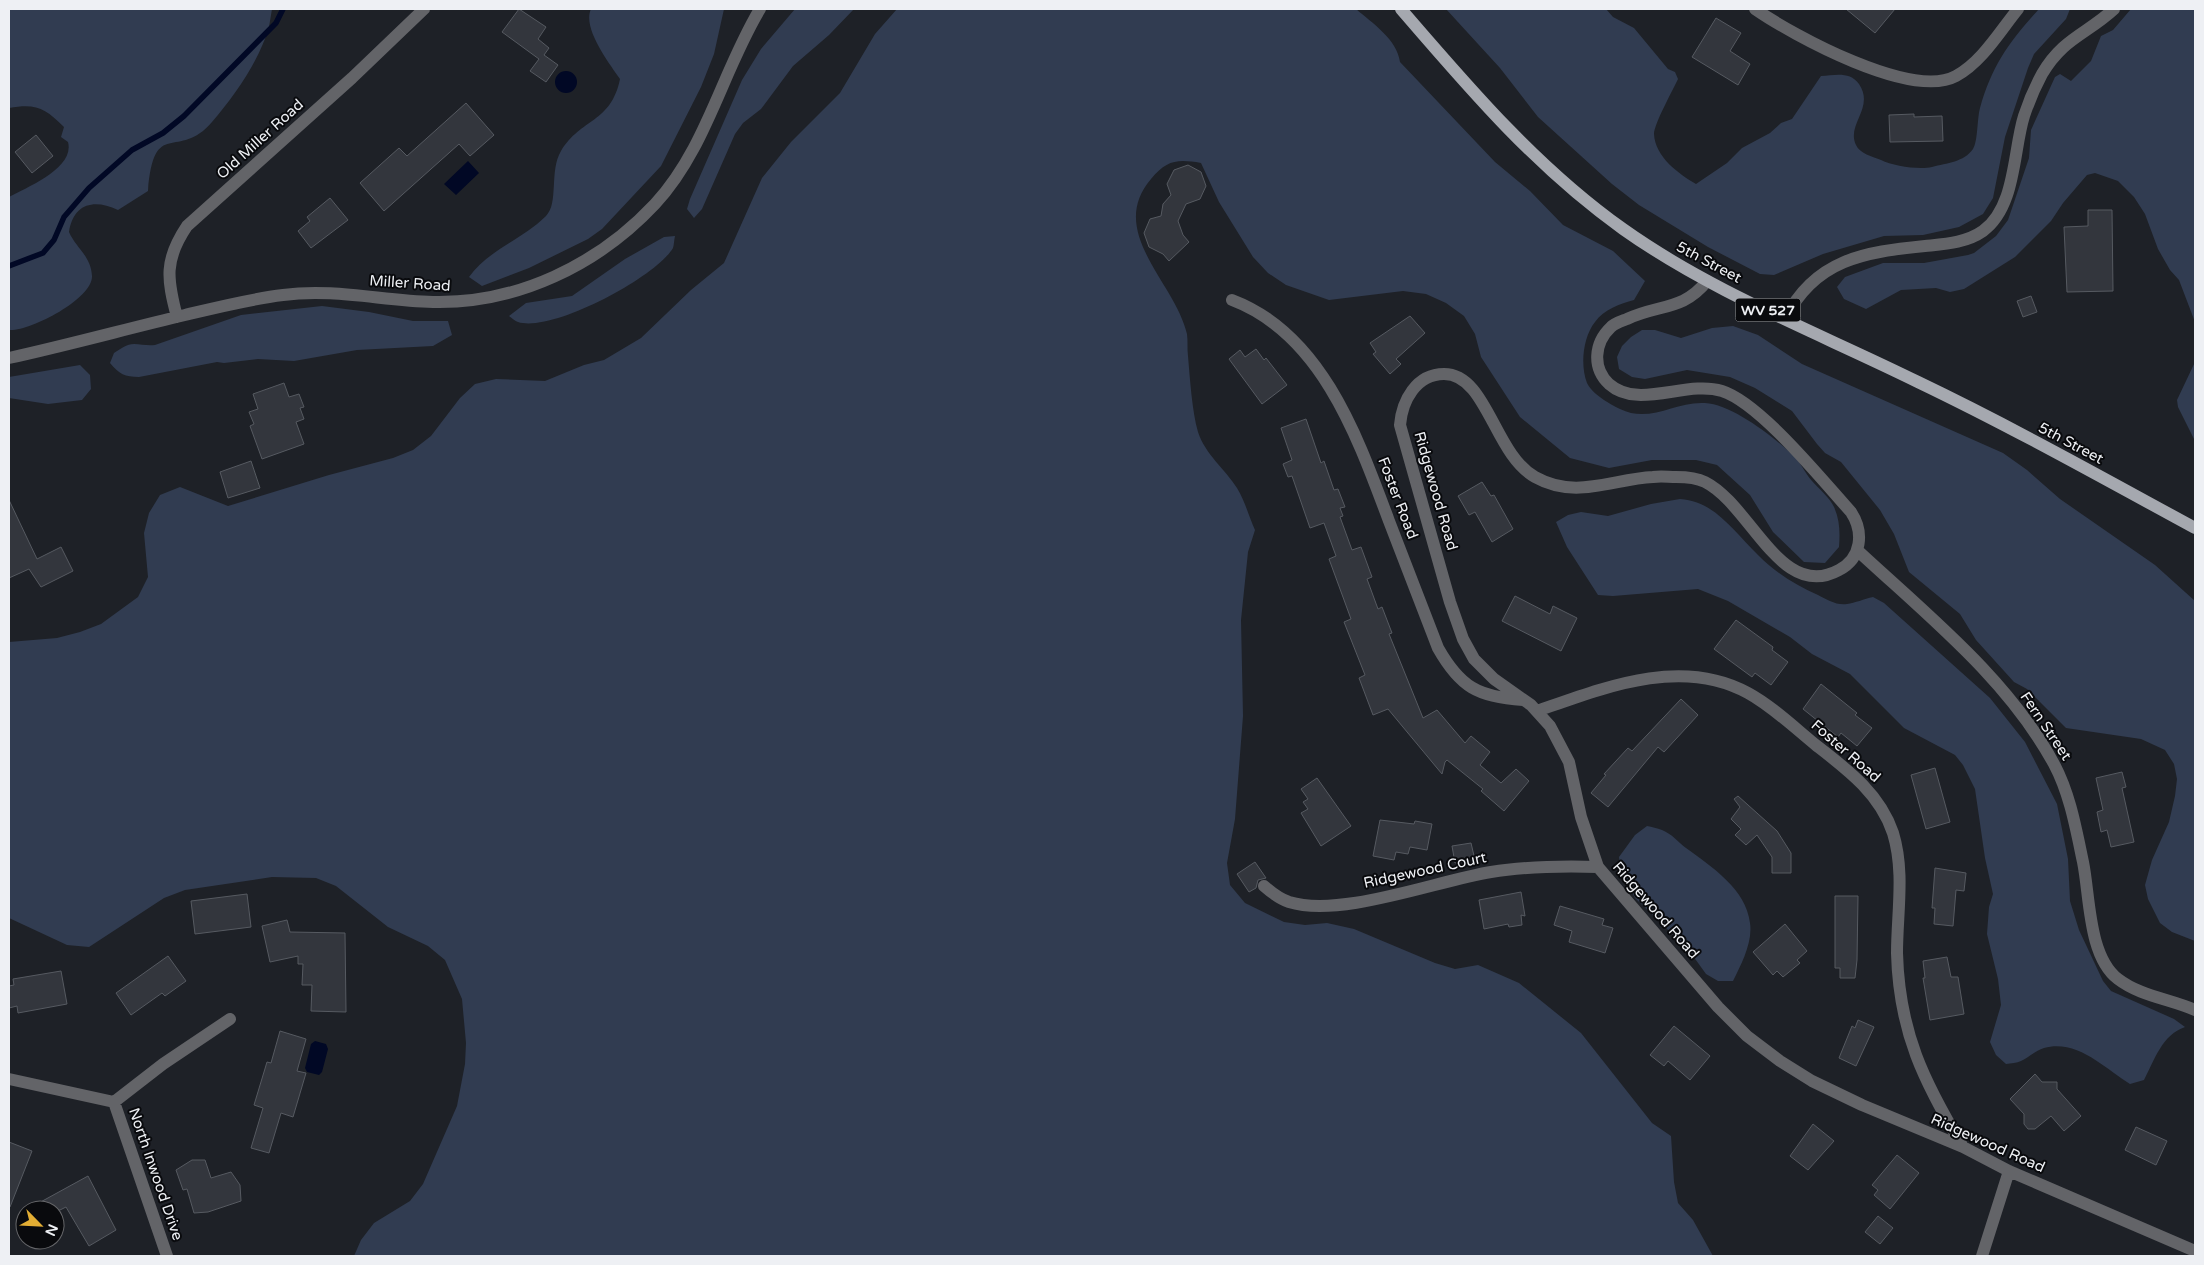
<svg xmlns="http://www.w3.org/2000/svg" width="2204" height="1265" font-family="'Varela Round',sans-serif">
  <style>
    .green { fill: #313c51 }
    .water { fill: #010825 }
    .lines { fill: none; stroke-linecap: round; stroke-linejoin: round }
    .stream { stroke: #010825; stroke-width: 5.5 }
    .building { fill: #33363d; stroke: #565a61 }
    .minor { stroke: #636468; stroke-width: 12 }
    .major { stroke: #a5a8af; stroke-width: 12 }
    .labels { text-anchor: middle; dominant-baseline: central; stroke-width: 4; stroke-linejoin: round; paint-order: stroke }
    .shield { fill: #090a0d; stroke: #a9abaf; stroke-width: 1 }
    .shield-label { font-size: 14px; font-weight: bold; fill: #eef0f4 }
    .street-label { font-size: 15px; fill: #eef0f4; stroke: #090a0d }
  </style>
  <rect width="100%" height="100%" fill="#1e2127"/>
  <!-- green -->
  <path class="green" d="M9,9h263c-1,6 -2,12 -3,18 -10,34 -34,68 -57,95 -34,40 -58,-6 -64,69l-30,19c-24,-11 -44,-7 -49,22 7,16 22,24 23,44 1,23 -63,56 -83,54v-133c18,-10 66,-29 59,-55l-7,-5 3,-10c-19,-19 -28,-24 -55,-19z
    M591,9h133l-10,45 -13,33 -40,79 -59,63 -14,10 -59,29 -47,18 -13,-9c19,-27 53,-37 77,-61 13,-13 3,-45 15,-65 20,-33 50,-28 59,-72 -11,-16 -38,-51 -29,-70z
    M795,9h59l-25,26 -36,31 -32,43 -18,14 -8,11 -33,75 -8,9 -7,-9 3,-10 52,-119 19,-31z
    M897,9h459c16,14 41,30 44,53l95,100 35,29 33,34 50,26 32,30 -11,19c-14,4 -30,9 -39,22 -12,15 -15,43 -8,61 5,11 23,21 33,26 30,15 55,-8 85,-6 27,1 70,35 89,53 7,7 11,17 18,25 7,8 17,16 22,26 6,13 6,26 5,40l-14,16 -21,-1 -31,-30 -23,-37 -33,-30 -21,-5h-44l-43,8 -39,-10 -50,-41 -39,-60 -6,-23 -11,-18 -18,-13 -20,-9 -23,-3 -74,9 -43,-15 -18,-12 -15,-16 -34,-55 -18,-39c-24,-4 -34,-3 -50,16 -45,53 24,103 36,155 1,7 0,15 1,22 2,23 4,55 10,76 7,22 27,37 39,56 8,13 12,29 18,42l-7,22 -7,68 2,96 -8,103 -8,44 3,22 15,18 39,19 21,3 22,-2 27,6 81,34 20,6 23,-4 41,18 62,50 71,90 19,13 3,46 4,21 15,17 20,36h-1359l7,-16 13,-17 36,-22 13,-17 34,-78 8,-42 1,-21 -4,-44 -17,-39 -17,-14 -40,-19 -52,-41 -20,-8 -44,-1 -87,13 -21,8 -75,49 -22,-2 -58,-27v-276l48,-4 23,-6 21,-8 37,-27 10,-20 -4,-44 5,-20 11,-18 20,-8 48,19 101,-31 64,-17 20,-8 18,-14 29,-38 15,-14 21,-5 49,2 39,-16 20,-5 37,-22 50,-48 33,-27 38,-85 29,-36 49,-49 35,-59z
    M1446,9h160l7,8 21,11 34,41 7,3 3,7c-5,11 -24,45 -24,55 1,23 25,40 42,50l31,-21 15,-15 28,-15 11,-10 11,-4 29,-43c14,-1 29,-5 38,8 16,24 -13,40 -3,61 3,8 17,12 25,15 12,6 38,10 51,7 15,-4 32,-5 41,-18 5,-8 4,-30 7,-41 12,-43 30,-67 59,-99h31l-4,10 -32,35 -6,14 -23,69 -12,61 -10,16 -24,13 -36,8 -39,1 -61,18 -49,21 -14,-1 -52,-27 -69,-42 -27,-21 -74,-67 -38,-49z
    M2131,9h64v313l-16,-42 -9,-10 -12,-21 -13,-35 -11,-17 -16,-16 -23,-8 -8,2 -24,28 -12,18 -36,36 -51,32 -14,3 -14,-4 -35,2 -35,19 -22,-10 -7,-12 8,-10 38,-14h41l44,-8 6,-2 22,-17 12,-16 21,-62 2,-28 24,-53 5,-3 11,7 20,-20 10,-25 12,-6z
    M675,236c-1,4 -1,9 -2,12 -17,29 -121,85 -155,74 -3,-1 -6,-4 -9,-6l17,-13 46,-7 53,-37 39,-22z
    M322,306l47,6 44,9h35l4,14 -19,11 -76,4 -63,11 -36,-2 -34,4 -7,-1 -78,15c-14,0 -20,-3 -29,-14l4,-10c6,-4 13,-9 20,-9 7,0 13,2 21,1l86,-30z
    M1733,326l25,9 44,29 201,89 24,17 33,29 95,66 40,36v340l-23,-9 -12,-9 -12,-24 -3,-14 7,-25 17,-38 6,-26 2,-17 -3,-15 -9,-14 -24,-11 -75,-11 -39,-39 -13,-7 -38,-42 -16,-26 -51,-42 -15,-38 -14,-24 -39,-48 -16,-9 -8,-9 -25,-33 -37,-23 -25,-11 -43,-7 -42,9 -13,-2 -13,-8 -2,-12 5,-11 9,-9 11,-7h13l26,8 31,-10z
    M2195,362v79l-17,-34 -1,-7z
    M80,365l10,10 1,14 -9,11 -34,4 -39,-6v-21z
    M1680,499c35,2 54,33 78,56 18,18 37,30 60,40 8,4 19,11 29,9 8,-1 17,-5 26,-7l11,6 106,95 35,44 32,62 11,55 2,42 9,29 24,51 8,10 63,28 11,8c-23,8 -30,32 -41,53l-14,4c-25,-15 -52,-45 -86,-36 -9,3 -15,9 -23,13 -4,2 -10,2 -15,3l-10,-9 -6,-13 11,-37 -3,-26 -11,-45 2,-27 4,-13 -8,-36 -10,-69 -12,-24 -8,-10 -51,-27 -54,-54 -38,-20 -22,-17 -62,-36 -30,-12 -85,7 -15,-1 -31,-48 -11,-25 12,-7 13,-3 27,4 43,-12z
    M1647,826c5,1 10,2 15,4 10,4 16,12 24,18 26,19 60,41 64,75 3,19 -9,42 -17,58h-15l-12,-7 -18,-25 -53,-51 -14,-26 -2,-15 16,-22z"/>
  <!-- water -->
  <path class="water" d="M555 82a11 11 0 1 1 22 0a11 11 0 1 1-22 0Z
    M468,161l11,12 -23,22 -12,-11z
    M315,1041l11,3 2,5 -6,23 -3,3 -12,-3 -2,-4 6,-24z"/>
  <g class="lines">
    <!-- stream -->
    <path class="stream" d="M9,266l34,-13 11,-13 10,-23 25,-29 43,-38 31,-17 21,-17 92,-93 7,-14"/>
  </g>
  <!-- building -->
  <path class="building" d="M519,9l27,18 -8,12 11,9 -5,7 14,10 -12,17 -16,-11 9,-12 -37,-27z
    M1846,9h49l-20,24z
    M1716,18l25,15 -11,18 20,13 -12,21 -46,-28z
    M466,103l28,32 -24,21 -11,-12 -75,67 -24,-28 39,-35 8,8z
    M1914,114v3l28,-1 1,25 -53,1 -1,-27z
    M36,135l17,21 -21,17 -17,-21z
    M1188,165l13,7 5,14 -6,13 -14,5 -8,17 5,14 6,7 -20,19 -6,-7 -14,-7 -5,-14 6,-14 11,-3 2,-12 8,-9 -4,-11 7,-14z
    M330,198l18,22 -37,28 -13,-17 12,-10 -3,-4z
    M2088,210h24l1,81 -46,1 -3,-65 24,-1z
    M2031,296l6,16 -14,5 -6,-16z
    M1410,316l15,17 -29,26 5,5 -11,10 -17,-20 3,-2 -6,-9z
    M1256,349l8,11 2,-2 21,27 -25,19 -33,-45 11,-9 5,7z
    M284,383l5,14 10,-3 5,13 -4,1 4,11 -8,3 8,22 -42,15 -12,-33 4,-2 -5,-12 9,-3 -5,-15z
    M1306,419l15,44 3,-2 10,29 4,-1 7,18 -5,1 3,8 -3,1 12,33 9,-3 11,30 -5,2 11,30 4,-2 10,26 -3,1 34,84 14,-8 28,33 6,-7 19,16 -10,13 21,18 15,-14 13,12 -25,30 -23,-20 2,-2 -36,-29 -2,2 -3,12 -54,-65 -15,6 -14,-37 6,-3 -21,-53 7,-3 -22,-60 7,-3 -12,-33 -14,5 -18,-52 -4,1 -5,-13 9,-4 -11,-32z
    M251,461l9,27 -32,10 -8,-26z
    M1482,482l9,14 3,-1 19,34 -21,13 -17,-30 -6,3 -11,-19z
    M9,500l28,59 24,-12 12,24 -32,16 -12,-18 -20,9z
    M1515,596l35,18 3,-8 24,12 -16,33 -59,-30z
    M1736,620l37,27 -1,3 16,12 -17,23 -16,-12 -3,4 -38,-28z
    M1821,684l36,29 -2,2 17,13 -15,18 -16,-13 -3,4 -35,-28z
    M1681,699l17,16 -34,37 -6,-5 -50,60 -17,-14 15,-18 -2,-1 24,-26 4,3z
    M1935,768l15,54 -24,7 -15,-54z
    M2122,772l4,15 -4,1 12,54 -23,5 -4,-17 -6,2 -4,-20 6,-2 -7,-32z
    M1317,778l34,48 -30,20 -20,-33 7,-4 -5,-7 5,-3 -7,-10z
    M1738,796l39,35 14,22v20h-19v-16l-15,-22 -11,10 -11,-10 6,-6 -10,-10 9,-12 -6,-8z
    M1380,820l34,4 1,-3 17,3 -5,26 -17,-3 -2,7 -12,-2 -2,8 -21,-4z
    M1471,843l4,17 -20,3 -3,-17z
    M1255,862l11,16 -8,2 -2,8 -7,4 -12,-18z
    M1935,868l31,5 -2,18 -8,-1 -3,36 -19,-2 1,-16h-3z
    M1521,892l4,24 -4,-1 1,10 -13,2 -1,-3 -24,5 -5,-29z
    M247,894l4,33 -56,7 -4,-33z
    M1835,896h23l-1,64 -2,18h-15v-10h-5z
    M1560,906l44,13 -2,6 11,3 -8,25 -36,-11 3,-11 -18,-6z
    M287,920l3,12 55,1 1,79 -35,-1 1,-26h-10l1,-21h-5v-8l-28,6 -8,-36z
    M1785,924l22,27 -10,9 3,3 -17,14 -6,-6 -4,4 -20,-23z
    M168,956l18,25 -21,15 -3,-3 -31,22 -15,-22z
    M1947,957l4,20h7l6,37 -34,6 -7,-42h2l-2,-17z
    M61,971l6,33 -49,9 -1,-7 -8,2v-22l5,-1 -1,-6z
    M1858,1020l16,7 -18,39 -17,-8 13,-32 3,2z
    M1674,1026l36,30 -20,24 -22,-19 -4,5 -14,-11z
    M280,1031l26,8 -9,32 9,2 -13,44 -12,-4 -12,40 -18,-5 12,-40 -9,-3 13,-43 4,1z
    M2035,1074l7,8h15v7l24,27 -17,15 -13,-15 -16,13h-7l-4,-5v-10l-14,-15z
    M1813,1124l21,17 -26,29 -18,-14z
    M2136,1127l31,14 -11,24 -31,-15z
    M9,1142l23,9 -22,56h-1z
    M1897,1155l22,18 -29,36 -16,-14 4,-5 -6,-5z
    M192,1160h13l6,18 20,-6 9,13 1,16 -33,11 -14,1 -7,-24 -4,1 -7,-20z
    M88,1176l28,54 -27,16 -23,-39 -6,3h-34z
    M1878,1216l15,12 -13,16 -15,-12z"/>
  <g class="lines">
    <!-- minor -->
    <path class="minor" d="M1755,9c39,27 157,91 201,67 26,-14 44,-45 62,-67
      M1707,281c-24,30 -48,23 -80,38 -5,2 -12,4 -16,8 -17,16 -19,41 -2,57 29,26 77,-4 113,7 38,12 101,90 129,121 13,20 11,46 -12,58 -58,32 -88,-65 -134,-88 -8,-4 -19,-5 -29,-5 -8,0 -15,-1 -23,0 -41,2 -77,23 -118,0 -41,-23 -48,-103 -91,-103 -28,0 -42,27 -44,51l50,177 13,37 11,20 20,20 37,26 19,21 19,36 12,55 17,50 120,140 29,29 33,25 32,20 50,24 101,42 46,24 186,80
      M1232,300c90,34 126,138 157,221 16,42 32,84 49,127 22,39 40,49 85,52
      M177,317c-10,-38 -13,-57 10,-91l165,-148 72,-69
      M1785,319c30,-60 80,-67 140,-73 19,-2 41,-3 58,-15 33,-24 30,-80 41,-115 5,-15 11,-29 18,-42 21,-36 45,-40 72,-65
      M9,358c59,-13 117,-29 176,-43 33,-8 65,-16 98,-20 51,-7 100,6 150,7 84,2 165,-37 222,-98 51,-55 67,-132 105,-195
      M1857,550c70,65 151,129 197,214 16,30 22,65 29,98 7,34 5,94 35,117 22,17 52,20 77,31
      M1537,711c66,-23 144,-55 211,-18 24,13 48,36 69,53 31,24 63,48 76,87 12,39 4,80 4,120 2,79 27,129 66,194
      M1264,886c8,7 16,13 25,16 52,16 147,-21 202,-30 36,-6 71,-6 107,-5
      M9,1079l105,23 49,-38 67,-45
      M114,1102l53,154
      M1982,1256l27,-85"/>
    <!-- major -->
    <path class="major" d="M1401,9c68,79 136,159 222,220 90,64 196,104 295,153 94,45 185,96 277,146"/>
  </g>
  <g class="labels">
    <!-- shield labels -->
    <rect class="shield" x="1735.5" y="298.5" width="65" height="23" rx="4"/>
    <g class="shield-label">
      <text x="1768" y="310">WV 527</text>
    </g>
    <!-- street labels -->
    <g class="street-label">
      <text transform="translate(260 139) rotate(-42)">Old Miller Road</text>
      <text transform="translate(1709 262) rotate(28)">5th Street</text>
      <text transform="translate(410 283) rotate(4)">Miller Road</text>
      <text transform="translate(2071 443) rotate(28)">5th Street</text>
      <text transform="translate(1436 491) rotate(74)">Ridgewood Road</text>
      <text transform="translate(1398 498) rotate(69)">Foster Road</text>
      <text transform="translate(2046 726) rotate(56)">Fern Street</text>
      <text transform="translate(1846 751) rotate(41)">Foster Road</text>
      <text transform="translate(1425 870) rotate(-12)">Ridgewood Court</text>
      <text transform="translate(1656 910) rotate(49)">Ridgewood Road</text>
      <text transform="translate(1988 1143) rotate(24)">Ridgewood Road</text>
      <text transform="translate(156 1174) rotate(71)">North Inwood Drive</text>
    </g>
  </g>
  <!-- border -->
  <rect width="2204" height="1265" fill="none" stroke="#eef0f4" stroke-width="20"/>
  <!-- north arrow -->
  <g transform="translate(40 1225) rotate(114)"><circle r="24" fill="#090a0d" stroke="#656669"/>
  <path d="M0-4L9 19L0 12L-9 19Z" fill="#e3ae34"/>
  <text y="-8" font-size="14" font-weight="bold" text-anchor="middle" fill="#eef0f4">N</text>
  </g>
</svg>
